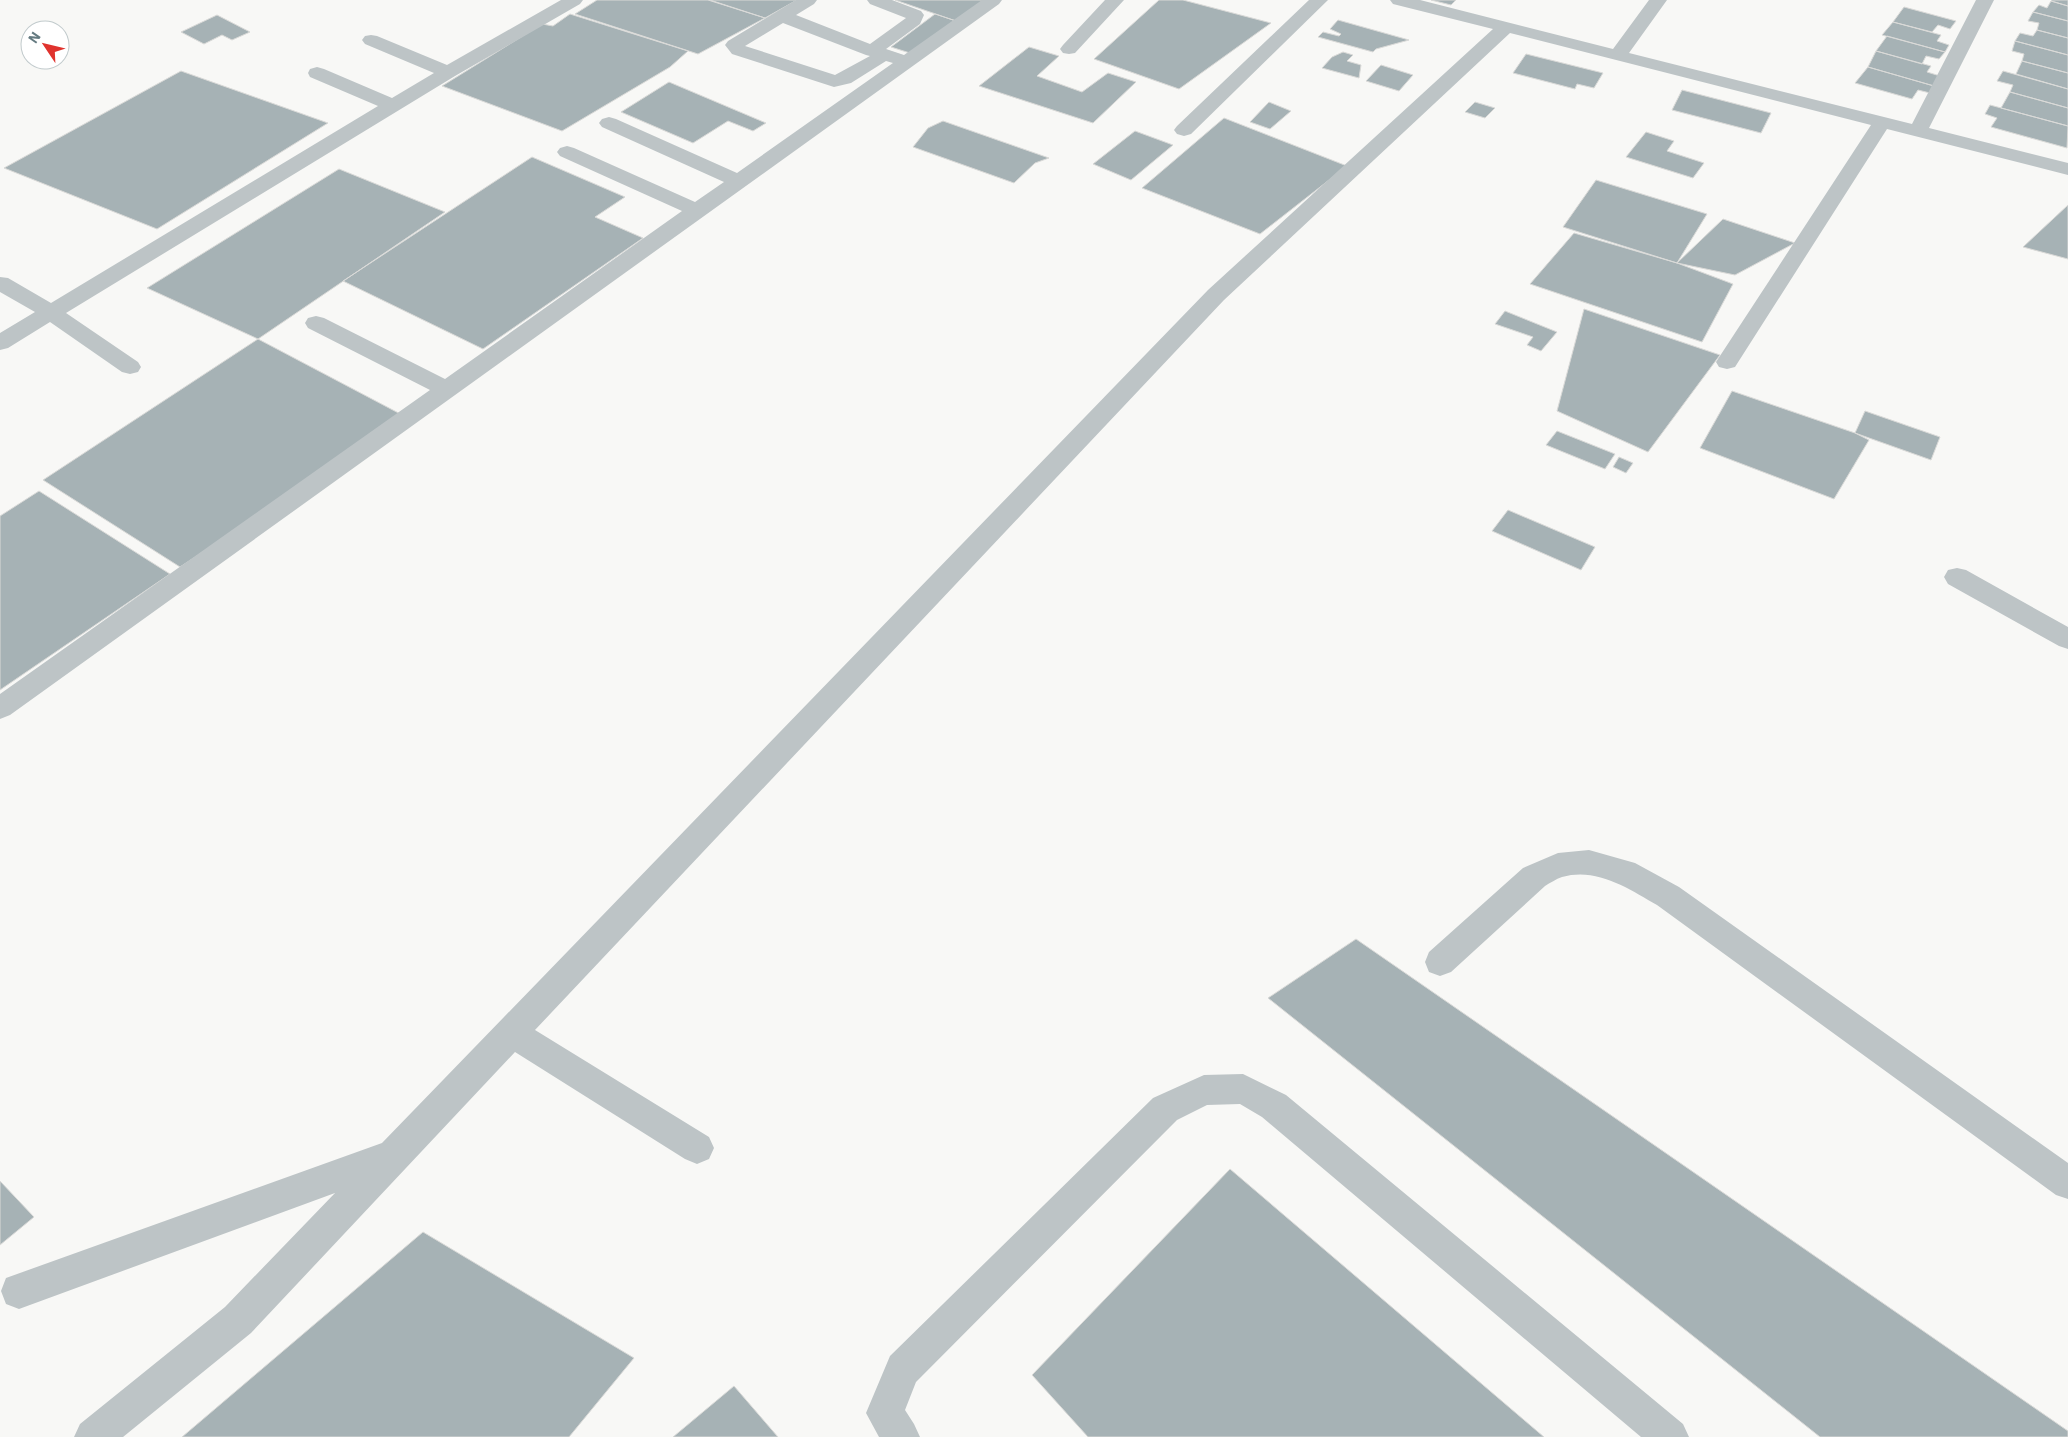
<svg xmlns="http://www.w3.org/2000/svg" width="2068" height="1437" font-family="'IBM Plex Sans',sans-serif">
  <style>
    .building { fill: #a6b2b5; stroke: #dadad8 }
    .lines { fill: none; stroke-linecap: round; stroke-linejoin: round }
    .minor { fill: #bdc4c6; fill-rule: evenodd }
  </style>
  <rect width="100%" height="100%" fill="#f8f8f6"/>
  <!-- building -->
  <path class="building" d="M597,0h111l57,18 -67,36 -123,-40z
    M710,0h87l-32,18z
    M895,0h91l-30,21z
    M1159,0h24l88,23 -92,66 -85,-30z
    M1431,0h25l-5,5z
    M2052,0h16v6l-17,-5z
    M2051,1l17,5v15l-35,-9 6,-7 8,3z
    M1904,7l52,14 -6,8 -12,-4 -6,7 -39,-10z
    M2033,12l35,9v17l-31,-8 2,-7 -11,-2z
    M570,14l118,37 -18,16 -108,64 -120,-45 100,-62 11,2z
    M935,14l21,7 -43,33 -22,-7z
    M217,15l33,17 -18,8 -10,-5 -18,9 -23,-12z
    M1338,20l71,20 -33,9 -3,3 -55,-15 5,-5 16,4 2,-2 -11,-5z
    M1893,22l48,13 -4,6 12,4 -4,7 -63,-17z
    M2037,30l31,8v17l-53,-14 5,-8 13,3z
    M1887,36l58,16 -6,7 -13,-3 -4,8 -46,-13z
    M2015,41l53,14v18l-46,-12 2,-7 -12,-3z
    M1029,47l30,9 -22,20 45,16 26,-19 28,9 -43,41 -114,-37z
    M1876,51l55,15 -4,6 13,4 -6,10 -66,-19z
    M1343,52l10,3 -6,6 14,4 -2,13 -37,-10 10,-11z
    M1526,54l77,19 -9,15 -17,-4 -2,5 -62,-16z
    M2022,61l46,12v16l-52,-15z
    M1381,65l32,10 -14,16 -33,-10z
    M1868,67l66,19 -4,7 -12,-3 -6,9 -57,-16z
    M181,71l147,52 -171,106 -153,-61z
    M2003,71l65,18v19l-58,-16 3,-7 -16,-4z
    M669,82l97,41 -13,8 -25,-10 -35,22 -72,-31z
    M1682,90l89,23 -10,20 -89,-23z
    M2010,92l58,16v18l-67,-18z
    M1269,102l22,9 -21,18 -20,-7z
    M1475,102l20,6 -10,10 -20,-6z
    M1990,105l78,21 -1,22 -76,-21 6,-9 -12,-4z
    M1224,118l123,48 -87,68 -118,-46z
    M943,121l106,37 -14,5 -21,20 -101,-36 15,-19z
    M1135,131l38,14 -42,35 -38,-16z
    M1646,132l28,9 -7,10 37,12 -11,15 -67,-21z
    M532,157l93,40 -30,20 48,21 -160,111 -140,-68z
    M339,169l106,43 -187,127 -111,-51z
    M1596,180l111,34 -30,49 -114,-36z
    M2068,205v54l-45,-12z
    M1723,219l72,24 -60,32 -58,-12z
    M1574,233l103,30 56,21 -31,58 -172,-58z
    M1584,309l136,46 -72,97 -91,-41z
    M1505,311l52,21 -16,19 -14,-6 6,-8 -38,-13z
    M258,339l150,79 -228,149 -137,-87z
    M1732,391l123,42 14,7 -35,59 -134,-51z
    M1865,411l75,26 -9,23 -76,-27z
    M1557,431l58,23 -10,15 -59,-24z
    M1619,457l14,6 -7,10 -13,-6z
    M39,491l131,83 -170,116v-174z
    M1508,510l87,37 -14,23 -89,-39z
    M1356,939l712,492v6h-248l-552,-439z
    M1230,1169l314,268h-456l-56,-62z
    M0,1181l34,36 -34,28z
    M423,1232l211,126 -65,79h-387z
    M734,1386l44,51h-105z"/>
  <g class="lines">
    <!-- minor -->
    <path class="minor" d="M561,0h22l-3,4 -125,72 -389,237 72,49 3,5 -3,5 -8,2 -8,-2 -72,-50 -42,26 -8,2v-17l35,-21 -35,-20v-15l8,1 43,25 327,-197 -68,-29 -2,-4 2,-4 7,-2 7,2 68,29 42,-25 -69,-29 -3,-4 3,-4 6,-1 6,1 70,29z
      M796,0h21l-3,4 -18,11 74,29 36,-26 -36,-14 -3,-4h25l29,11 3,4 -4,9 -34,25 18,6 78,-55h20l-3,4 -989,711 -10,4v-25l430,-304 -122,-62 -3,-5 3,-5 8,-2 8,2 121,61 237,-168 -122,-55 -3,-4 3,-4 7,-2 7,2 121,54 29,-20 -122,-55 -3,-4 3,-4 7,-2 7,2 121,54 156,-110 -7,-2 -35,22 -17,4 -102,-33 -7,-9 3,-4zM783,23l83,32 4,1 -35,19 -90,-29z
      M1105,0h19l-49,53 -6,1 -6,-1 -3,-4 3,-4z
      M1309,0h19l-137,134 -7,2 -7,-2 -3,-4 3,-4z
      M1390,0h30l193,49 36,-49h18l-38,53 283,71 64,-124h18l-65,128 139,35v12l-181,-46 -152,238 -8,2 -8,-2 -3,-5 155,-237 -361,-92 -286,267 -689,730 174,107 5,11 -5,11 -12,5 -12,-5 -170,-107 -264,281 -128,104h-49l6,-13 145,-117 110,-114 -316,116 -13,-5 -5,-13 5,-13 376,-135 826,-853 285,-261 -100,-25z
      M1957,568l9,2 102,57v22l-9,-3 -111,-62 -4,-7 4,-7z
      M1589,850l46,13 44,24 389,276v36l-12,-4 -399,-290c-28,-16 -60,-38 -95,-28 -6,2 -12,6 -17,9l-94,86 -11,4 -11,-4 -4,-10 4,-10 94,-84 35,-15z
      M1243,1074l43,21 397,329 6,13h-48l-379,-320 -22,-13 -33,1 -30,15 -261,262 -11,28 9,14 6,13h-41l-13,-24 24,-57 263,-258 51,-23z"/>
  </g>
  <!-- north arrow -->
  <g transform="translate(45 45) rotate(305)"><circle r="24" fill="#ffffff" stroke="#c1cacc"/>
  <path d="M0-4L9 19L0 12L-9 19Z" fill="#e0332e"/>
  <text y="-8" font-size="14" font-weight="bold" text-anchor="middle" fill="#647a80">N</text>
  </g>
</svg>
